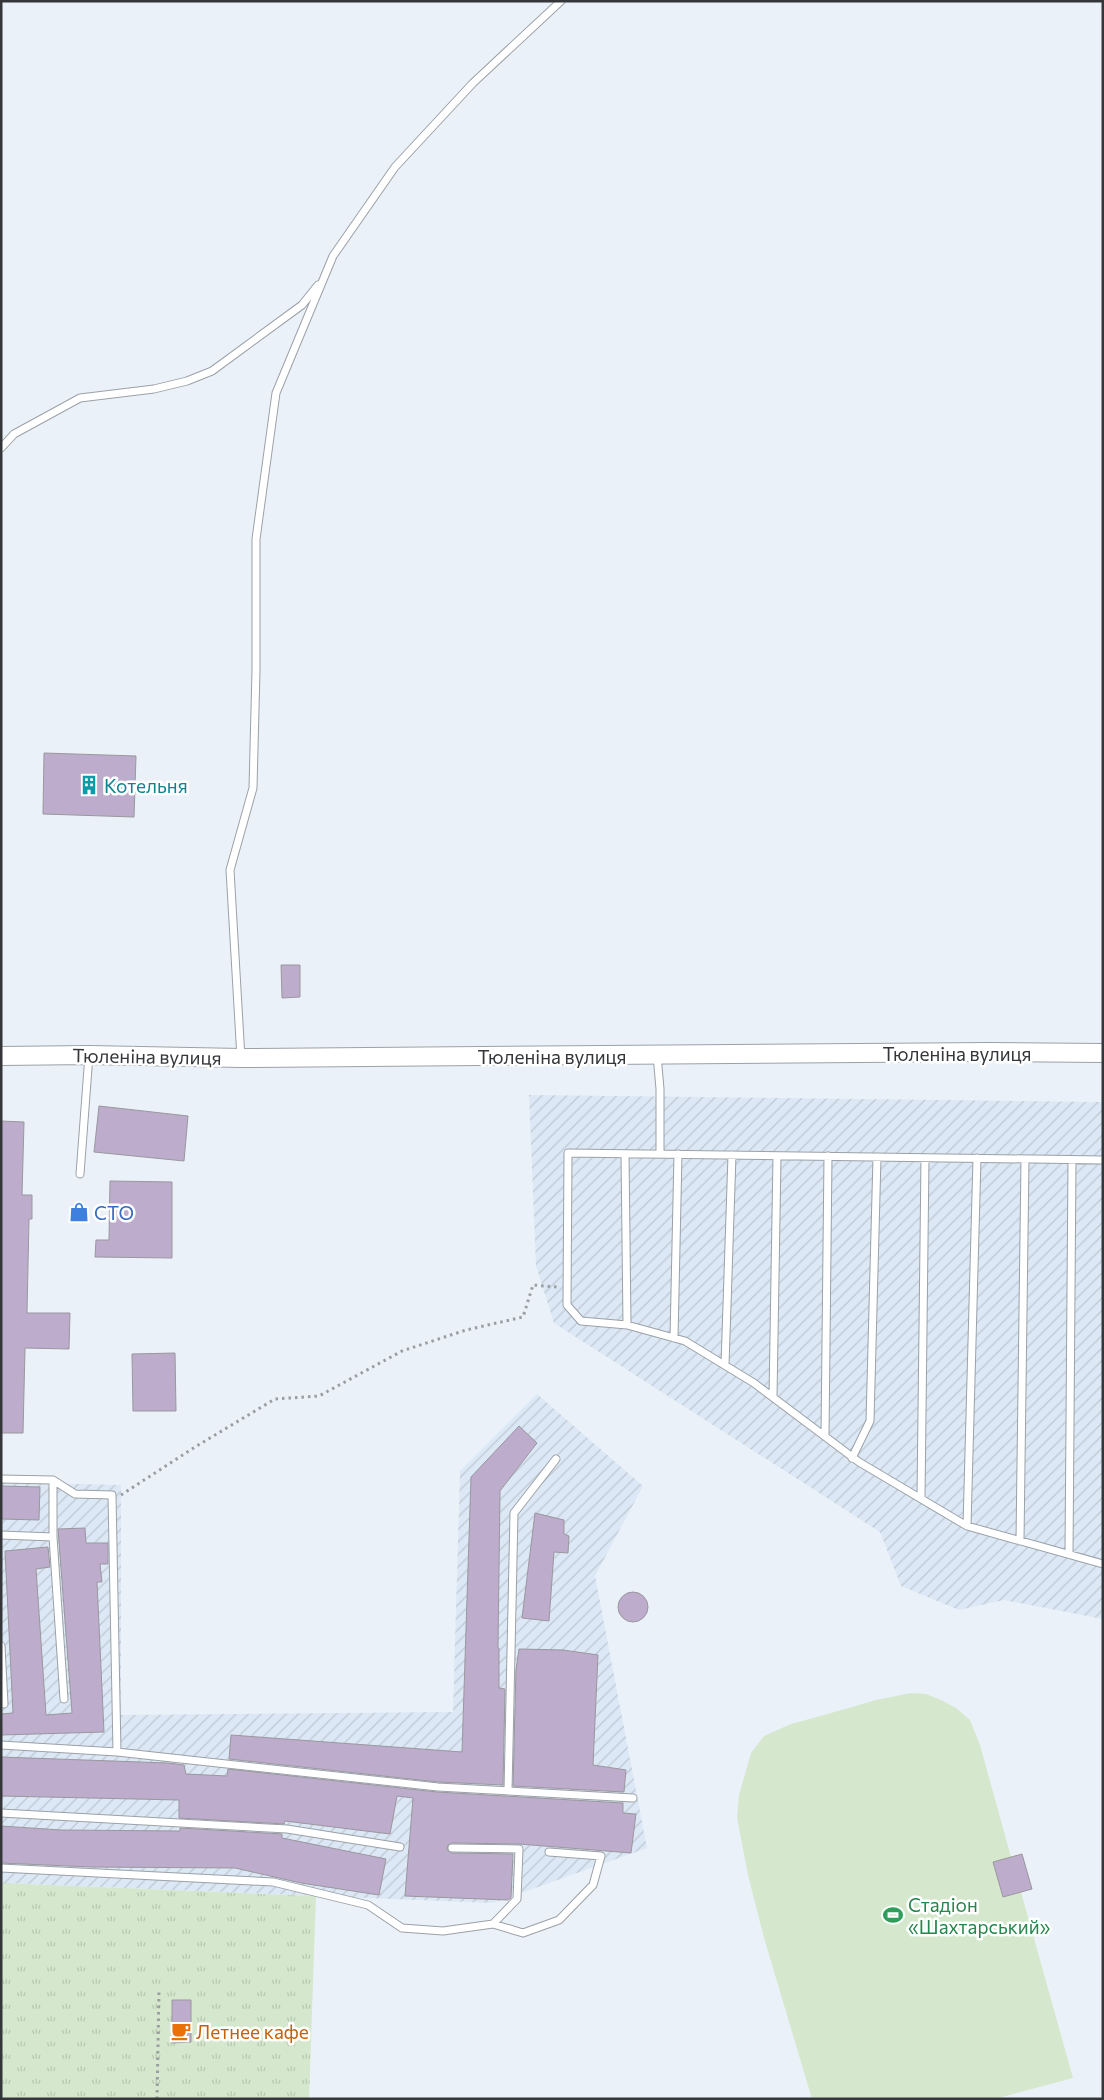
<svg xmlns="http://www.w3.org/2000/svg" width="1104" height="2100" font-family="Commissioner,sans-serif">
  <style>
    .industrial { fill: url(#industrial-furrows) }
    .grass { fill: #d5e8cd }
    .park { fill: url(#park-tufts) }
    .building { fill: #bdaccc; stroke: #9a979e }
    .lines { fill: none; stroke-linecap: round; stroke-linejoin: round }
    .service-casing { stroke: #9ba1a7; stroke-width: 9 }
    .tertiary-casing { stroke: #9ba1a7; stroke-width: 20 }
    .path { stroke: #999ea3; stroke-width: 3; stroke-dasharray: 2.5 4; stroke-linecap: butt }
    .service { stroke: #fff; stroke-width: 7 }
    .tertiary { stroke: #fff; stroke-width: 18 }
    .labels { text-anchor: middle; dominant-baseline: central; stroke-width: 5; stroke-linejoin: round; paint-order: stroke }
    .culture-label { font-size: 19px; fill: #0d838f; stroke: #fff; text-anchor: start }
    .street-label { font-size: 19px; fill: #343639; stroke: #fff }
    .shop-label { font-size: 19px; fill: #366cbe; stroke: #fff; text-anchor: start }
    .leisure-label { font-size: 19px; fill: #27864d; stroke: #fff; text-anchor: start }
    .food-label { font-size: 19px; fill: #c56008; stroke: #fff; text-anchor: start }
  </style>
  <defs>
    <pattern id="industrial-furrows" width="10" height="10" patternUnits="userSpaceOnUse" patternTransform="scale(1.25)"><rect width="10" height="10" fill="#dce8f5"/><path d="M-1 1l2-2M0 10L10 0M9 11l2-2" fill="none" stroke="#bdc8d3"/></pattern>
    <pattern id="park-tufts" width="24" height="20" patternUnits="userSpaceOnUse" patternTransform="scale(1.25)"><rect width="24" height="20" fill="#d5e8cd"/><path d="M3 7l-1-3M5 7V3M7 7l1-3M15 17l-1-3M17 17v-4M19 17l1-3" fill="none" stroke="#b7c8b1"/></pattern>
  </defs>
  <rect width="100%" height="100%" fill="#ebf1f8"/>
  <!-- industrial -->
  <path class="industrial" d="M529,1095l574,7v517l-99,-19 -45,10 -58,-24 -21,-54 -326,-209 -18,-57z
    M537,1394l106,92 -48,90 52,272 -154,55 -492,-20v-401l120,3v230l332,-3 7,-241z"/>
  <!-- grass -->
  <path class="grass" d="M911,1693l15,1 15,6 15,8 14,12 10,25 31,112 11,-3 10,35 -11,3 52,186 -78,21h-183l-48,-161 -16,-63 -11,-57 2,-23 12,-42 13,-17 27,-12 33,-9 52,-15z"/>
  <!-- park -->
  <path class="park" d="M1,1883l315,13 -7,203h-308z"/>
  <!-- building -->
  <path class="building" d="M44,753l92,3 -2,61 -91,-3z
    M281,965h19v32l-18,1z
    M99,1106l89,10 -4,45 -90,-9z
    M1,1121l23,1 -2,73h10v24h-3l-2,94h43l-1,36 -44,-1 -2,85h-22z
    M110,1181l62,1v76l-77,-1 1,-17h13z
    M175,1353l1,58h-43l-1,-57z
    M519,1426l18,17 -37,48 -2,157h1v40l6,1 -2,96 -65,-3 -209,-23 2,-24 231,17 9,-275z
    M1,1486l39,1 -1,33 -38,-1z
    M535,1513l29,7v14l5,2 -1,17 -14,-1 -5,69 -27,-3z
    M85,1528l1,15h22v21h-8l2,18h-5l7,150 -103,3v-21l12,-1 -8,-162 43,-4 2,20 -14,2 10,146 26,-2 -14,-184z
    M618 1607a15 15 0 1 1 30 0a15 15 0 1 1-30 0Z
    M519,1649l44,1 35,5 -5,110 33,5 -2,22 -111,-6 3,-116z
    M1,1757l167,6 16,2 2,9 41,2 1,-7 209,23 186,11v10l13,1 -5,39 -112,-9 -67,-1 -4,2 -1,5 5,3 61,1 -2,44 -3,2 -103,-4 8,-98 -16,-2 -7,38 -105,-13 -1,3 -105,-6v-18l-178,-4z
    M1,1826l60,4 119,1v-3l102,6v4l104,21 -7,36 -78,-12 -66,-15 -144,-1 -90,-4z
    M1022,1854l10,35 -29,8 -10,-35z
    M172,2000h19v42l-19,1z"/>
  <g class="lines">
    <defs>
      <path id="service" d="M1,448l13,-14 66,-36 74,-9 33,-8 25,-10 90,-66 16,-20
        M657,1055l3,34v65
        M241,1058l-11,-188 23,-82 3,-118v-131l20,-146 57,-137 62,-89 78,-84 88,-82
        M625,1154l2,171
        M1103,1160l-535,-7 -1,152 14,16 46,4 58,16 69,42 105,79 108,64 136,38
        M80,1174l9,-119
        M674,1338l4,-184
        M725,1365l7,-210
        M773,1397l4,-241
        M825,1436l3,-280
        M852,1458l18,-37 7,-264
        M1,1479l52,1 22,14 37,1 5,257
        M53,1480v57
        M921,1498l4,-340
        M967,1526l10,-368
        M1,1535l52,2 11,162
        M1020,1541l5,-382
        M1069,1554l3,-394
        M1,1646l3,58
        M1,1745l116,7 321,35 195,11
        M508,1791l6,-278 42,-54
        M1,1813l286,16 113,18
        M1,1868l272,14 95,23 34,23 41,3 50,-7 24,-25 2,-50 -67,-1
        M493,1924l30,9 36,-13 34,-35 8,-29 -52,-4"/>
      <path id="tertiary" d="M1,1056l88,-1 152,3 748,-6 114,1"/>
    </defs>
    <!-- service casing -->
    <use href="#service" class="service-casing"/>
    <!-- tertiary casing -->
    <use href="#tertiary" class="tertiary-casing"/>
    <!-- path -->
    <path class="path" d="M121,1495l74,-48 80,-48 44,-3 83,-45 64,-21 57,-13 10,-32 24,2
      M157,2099l2,-109"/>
    <!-- service -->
    <use href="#service" class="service"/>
    <!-- tertiary -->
    <use href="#tertiary" class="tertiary"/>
  </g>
  <!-- icons -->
  <defs>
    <symbol id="building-bare" viewBox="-9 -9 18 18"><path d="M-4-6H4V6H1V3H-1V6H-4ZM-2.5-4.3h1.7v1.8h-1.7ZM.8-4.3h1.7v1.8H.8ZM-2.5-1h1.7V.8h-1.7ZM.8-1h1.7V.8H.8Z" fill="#0f9aa8" stroke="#fff" stroke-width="2.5" paint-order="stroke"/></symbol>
    <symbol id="shop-bare" viewBox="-9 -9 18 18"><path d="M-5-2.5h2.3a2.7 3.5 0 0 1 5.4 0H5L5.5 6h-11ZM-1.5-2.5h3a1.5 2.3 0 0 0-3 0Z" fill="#3f7fe0" stroke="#fff" stroke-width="2.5" paint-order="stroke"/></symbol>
    <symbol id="stadium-bare" viewBox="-9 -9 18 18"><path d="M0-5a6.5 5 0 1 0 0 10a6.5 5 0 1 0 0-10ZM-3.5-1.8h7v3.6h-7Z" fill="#2e9e5b" stroke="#fff" stroke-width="2.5" paint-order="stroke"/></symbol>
    <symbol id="cafe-bare" viewBox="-9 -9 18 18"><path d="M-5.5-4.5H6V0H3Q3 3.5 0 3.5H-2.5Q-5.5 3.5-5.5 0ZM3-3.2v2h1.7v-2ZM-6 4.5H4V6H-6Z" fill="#e8710a" stroke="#fff" stroke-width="2.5" paint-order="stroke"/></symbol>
  </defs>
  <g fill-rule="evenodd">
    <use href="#building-bare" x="75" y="771" width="28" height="28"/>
    <use href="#shop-bare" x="65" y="1198" width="28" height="28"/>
    <use href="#stadium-bare" x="879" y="1901" width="28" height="28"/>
    <use href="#cafe-bare" x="167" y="2017" width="28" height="28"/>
  </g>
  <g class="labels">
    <!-- culture labels -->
    <g class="culture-label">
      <text x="104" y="785">Котельня</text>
    </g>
    <!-- street labels -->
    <g class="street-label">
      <text x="957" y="1053">Тюленіна вулиця</text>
      <text transform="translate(147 1056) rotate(1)">Тюленіна вулиця</text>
      <text x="552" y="1056">Тюленіна вулиця</text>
    </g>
    <!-- shop labels -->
    <g class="shop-label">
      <text x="94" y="1212">СТО</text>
    </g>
    <!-- leisure labels -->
    <g class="leisure-label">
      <text x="908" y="1904">Стадіон<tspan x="908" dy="22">«Шахтарський»</tspan></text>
    </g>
    <!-- food labels -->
    <g class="food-label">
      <text x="196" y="2031">Летнее кафе</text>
    </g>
  </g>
  <!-- border -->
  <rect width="1104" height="2100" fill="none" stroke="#343639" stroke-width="5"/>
</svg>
